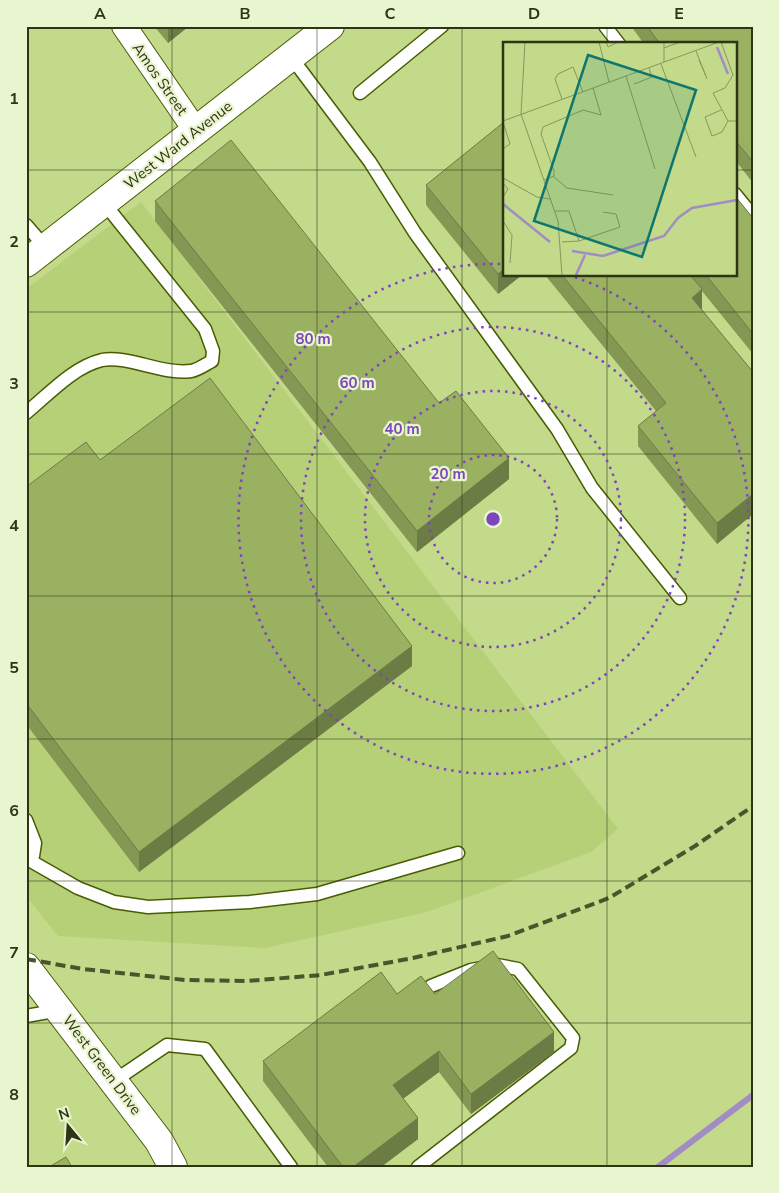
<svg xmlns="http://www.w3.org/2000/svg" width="779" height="1193" font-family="'Nunito Sans',sans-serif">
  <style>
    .built { fill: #b6d078 }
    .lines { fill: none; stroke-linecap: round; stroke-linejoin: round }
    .stream { stroke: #a28cc4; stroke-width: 6 }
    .lane-casing { stroke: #495c01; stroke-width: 15 }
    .street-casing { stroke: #495c01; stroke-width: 26 }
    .secondary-casing { stroke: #495c01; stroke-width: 30 }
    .lane { stroke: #fff; stroke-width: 12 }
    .street { stroke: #fff; stroke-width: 24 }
    .secondary { stroke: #fff; stroke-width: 28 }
    .rail { stroke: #4a552c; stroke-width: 4; stroke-dasharray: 10 5; stroke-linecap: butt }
    .wall { fill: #849854 }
    .shaded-wall { fill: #6c7c45 }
    .building { fill: #9ab162; stroke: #6c7c45 }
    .grid { fill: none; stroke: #2d3515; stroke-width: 1; stroke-opacity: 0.55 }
    .ring { fill: none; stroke: #7e46bd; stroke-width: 2.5; stroke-dasharray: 2.5 5 }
    .labels { text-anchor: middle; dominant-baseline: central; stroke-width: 4.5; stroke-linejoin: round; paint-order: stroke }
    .street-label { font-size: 15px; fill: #2d3515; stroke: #e8f5ce }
    .inset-river { fill: none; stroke: #a28cc4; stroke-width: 2.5 }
    .inset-road { fill: none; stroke: #86985b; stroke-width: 1 }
    .view { fill: #0f766e; fill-opacity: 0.15; stroke: #0f766e; stroke-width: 2.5 }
    .inset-edge { fill: none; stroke: #2d3515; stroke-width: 2.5 }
    .centre { fill: #7e46bd; stroke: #e8f5ce; stroke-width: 2.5 }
    .ring-label { font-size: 15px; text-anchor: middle; font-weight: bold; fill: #7e46bd; stroke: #e8f5ce; stroke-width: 4.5; stroke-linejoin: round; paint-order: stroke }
    .neatline { fill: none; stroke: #2d3515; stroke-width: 2 }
    .grid-label { font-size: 16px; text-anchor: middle; font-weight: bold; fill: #2d3515 }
  </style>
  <rect width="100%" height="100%" fill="#c2da8a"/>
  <!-- built -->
  <path class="built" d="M141,202l477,627 -27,23 -164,60 -162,36 -207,-12 -32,-40v-607z"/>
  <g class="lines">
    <!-- stream -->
    <path class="stream" d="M658,1167l95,-72"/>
    <defs>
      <path id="lane" d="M605,26l14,18
        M291,57l79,105 45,71 142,196 35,59 88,110
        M360,93l82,-67
        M735,194l18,22
        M26,225l20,23
        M26,413c23,-19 47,-46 76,-53 25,-5 61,15 89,11 7,-1 15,-7 21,-10l1,-10 -8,-22 -101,-126
        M26,820l9,23 -2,13 -7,6
        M29,860l49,28 36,14 34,5 102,-5 67,-8 141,-41
        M26,1016l34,-6
        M114,1081l53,-36 38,4 86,118
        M418,1167l153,-119 2,-10 -55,-69 -21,-4 -26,5 -40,16"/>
      <path id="street" d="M124,26l72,105"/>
      <path id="secondary" d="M26,263l304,-237
        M26,967l133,174 14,26"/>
    </defs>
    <!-- lane casing -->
    <use href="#lane" class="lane-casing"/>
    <!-- street casing -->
    <use href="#street" class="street-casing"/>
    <!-- secondary casing -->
    <use href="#secondary" class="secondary-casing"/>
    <!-- lane -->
    <use href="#lane" class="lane"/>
    <!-- street -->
    <use href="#street" class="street"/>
    <!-- secondary -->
    <use href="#secondary" class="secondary"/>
    <!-- rail -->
    <path class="rail" d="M26,959l57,10 102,11 62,1 74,-6 92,-17 95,-22 101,-38 86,-52 58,-40"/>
  </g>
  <!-- wall -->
  <path class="wall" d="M154,26h35l-21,17z
    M631,26h122v157l-18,-23v-116h-91z
    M426,185l78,90h18l-24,19 -72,-89z
    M155,201l284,202 70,76 -92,73 -262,-331z
    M753,218v136l-51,-63v19l51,62v142l-36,30 -79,-98v-20l18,-15 -111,-136h190z
    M100,460l312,206 -273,206 -113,-148v-237z
    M397,994h38l119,58 -83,62 -32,-42 -36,27 15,40 -37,28h-53l-65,-86v-20z"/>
  <!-- shaded-wall -->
  <path class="shaded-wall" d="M168,26h21l-21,17z
    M504,269v6h18l-24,19v-20z
    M702,289v21l-10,-12z
    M509,458v21l-92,73v-21z
    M753,494v20l-36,30v-21z
    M412,646v20l-273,206v-20z
    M554,1032v20l-83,62v-20z
    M439,1051v21l-46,34v-21z
    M418,1118v21l-37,28h-28z"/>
  <!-- building -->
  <path class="building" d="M647,26h106v136l-18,-22v-96h-75z
    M504,122v147l-6,5 -72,-89z
    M231,140l208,263 17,-12 53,67 -92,73 -262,-330z
    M735,196l18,22v116l-47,-59h29z
    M562,275h128l12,14 -10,9 61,74v122l-36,29 -79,-97 28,-23z
    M210,378l202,268 -273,206 -113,-149v-216l60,-45 14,18z
    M493,951l61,81 -83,62 -32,-43 -46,34 25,33 -65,49h-10l-80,-106 118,-89 16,22 24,-18 14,18z
    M66,1157l6,10h-23z"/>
  <!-- grid -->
  <path class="grid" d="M172,26v1141M317,26v1141M462,26v1141M607,26v18M26,170h478M735,170h18M607,275v892M26,312h727M26,454h727M26,596h727M26,739h727M26,881h727M26,1023h727"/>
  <!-- distance rings -->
  <g class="ring">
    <circle cx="493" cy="519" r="64"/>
    <circle cx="493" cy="519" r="128"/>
    <circle cx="493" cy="519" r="192"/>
    <path d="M568 275A255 255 0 1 1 502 264"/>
  </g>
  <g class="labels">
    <!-- street labels -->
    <g class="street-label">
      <text transform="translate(160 79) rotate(55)">Amos Street</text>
      <text transform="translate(178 145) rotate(-38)">West Ward Avenue</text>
      <text transform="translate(102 1065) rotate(53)">West Green Drive</text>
    </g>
  </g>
  <!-- overview -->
  <g transform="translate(503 42)">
    <rect width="234" height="234" fill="#c2da8a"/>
    <path class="inset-river" d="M214,5l11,27M0,162l47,38M69,209l31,5 61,-20 14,-18 14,-10 45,-8M73,233l9,-20"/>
    <path class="inset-road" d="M22,0l-4,72 37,107 4,54M96,0l10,40M103,0l2,5 10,-5M161,0v20M218,0l12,33 -8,13 -12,5 15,28h9M161,6l16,-6M193,9l11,28M196,18l7,16M158,22l35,93M123,34l29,93M131,42l18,-7 -3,-9M59,57l-7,-20 3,-5 15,-7 10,25M218,68l-16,7 7,19 10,-4 6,-11M0,79l216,-79M0,80l7,22 -6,4M50,134l14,12 46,7M0,136l34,19 13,2M41,138l10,-4v-5l-13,-37 2,-7 40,-17 18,5 -8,-27M0,141l5,6 -5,8M52,169h14l10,30 -17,1M0,179l9,14 -2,28M76,199l41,-14 -4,-13 -13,-2"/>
    <path class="view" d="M85,13l108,35 -54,167 -108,-36z"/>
    <rect width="234" height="234" class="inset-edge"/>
  </g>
  <circle cx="493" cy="519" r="8" class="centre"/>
  <g class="ring-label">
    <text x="313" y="344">80 m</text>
    <text x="357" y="388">60 m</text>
    <text x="402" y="434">40 m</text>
    <text x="448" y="479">20 m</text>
  </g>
  <!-- border -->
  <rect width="779" height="1193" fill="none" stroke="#e8f5ce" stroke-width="55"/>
  <!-- north arrow -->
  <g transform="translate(68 1126) rotate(342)" stroke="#e8f5ce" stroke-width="4" paint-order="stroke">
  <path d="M0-4L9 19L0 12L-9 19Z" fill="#2d3515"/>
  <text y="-8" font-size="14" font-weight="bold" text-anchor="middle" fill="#2d3515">N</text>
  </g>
  <rect x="28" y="28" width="724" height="1138" class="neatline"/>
  <g class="grid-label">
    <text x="100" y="19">A</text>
    <text x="245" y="19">B</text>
    <text x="390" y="19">C</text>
    <text x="534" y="19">D</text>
    <text x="679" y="19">E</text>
    <text x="14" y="104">1</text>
    <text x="14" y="247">2</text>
    <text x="14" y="389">3</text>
    <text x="14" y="531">4</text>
    <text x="14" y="673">5</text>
    <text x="14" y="816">6</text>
    <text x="14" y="958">7</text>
    <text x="14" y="1100">8</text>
  </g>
</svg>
